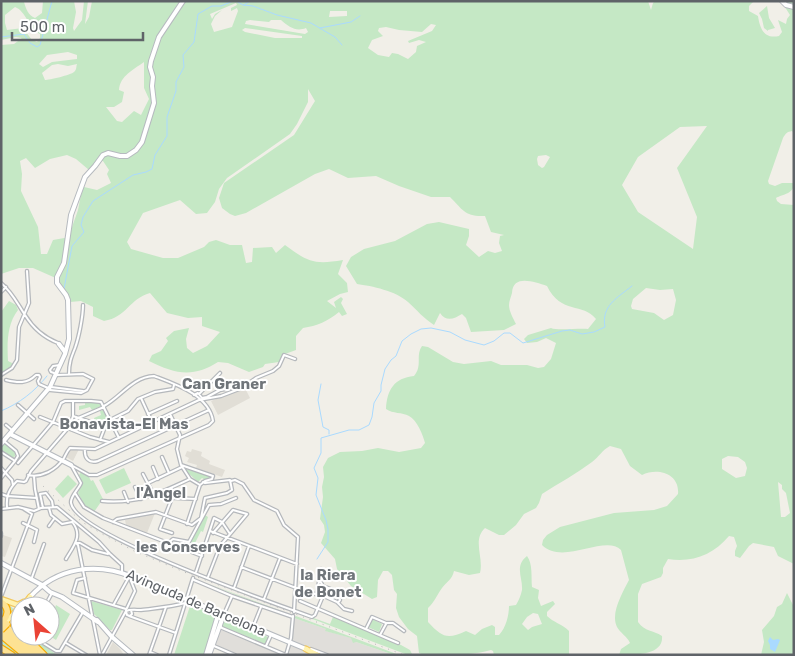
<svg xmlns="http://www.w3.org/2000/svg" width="795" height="656" font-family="Rubik,sans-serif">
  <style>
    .industrial { fill: #e0deda }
    .education { fill: #e1ded6 }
    .green { fill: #c5e8c5; fill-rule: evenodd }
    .water { fill: #aadaff }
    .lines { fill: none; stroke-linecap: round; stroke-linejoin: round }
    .stream { stroke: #aadaff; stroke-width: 1 }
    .street-casing { stroke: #b5b8bc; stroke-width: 4.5 }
    .secondary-casing { stroke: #b6babf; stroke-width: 6 }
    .primary-casing { stroke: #f2c960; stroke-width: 7 }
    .highway-casing { stroke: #f9ab00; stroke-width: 8 }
    .street { stroke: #fff; stroke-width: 2 }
    .secondary { stroke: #fff; stroke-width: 4 }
    .primary { stroke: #fff2af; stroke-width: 4.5 }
    .highway { stroke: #fde293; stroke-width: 5.5 }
    .rail { stroke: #b6b7b8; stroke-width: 1; stroke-dasharray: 1 6; stroke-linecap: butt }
    .highway-bridge-casing { stroke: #f9ab00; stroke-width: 8; stroke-linecap: butt }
    .highway-bridge { stroke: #fde293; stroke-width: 5.5 }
    .labels { text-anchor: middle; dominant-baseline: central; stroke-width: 4; stroke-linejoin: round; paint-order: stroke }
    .street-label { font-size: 14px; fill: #5f6368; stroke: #fff }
    .neighbourhood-label { font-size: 15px; font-weight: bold; fill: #70757a; stroke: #fff }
  </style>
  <rect width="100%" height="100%" fill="#f1efe8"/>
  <!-- industrial -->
  <path class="industrial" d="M294,618l32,11v2l26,7 4,4 38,13h-105z
    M221,630l45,18 15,7h-46v-2l-20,-8 4,-14z"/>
  <!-- education -->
  <path class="education" d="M246,390l4,8 -32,17 -7,-14 23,-9z
    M70,449h9l-6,12 -7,-4z
    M192,449l10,3 -1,4 9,5 -1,3 16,6 -3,7 -26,-9 1,-3 -10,-3 2,-4 -4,-2 2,-5 4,1z
    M155,513l-8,20 -21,-8 -1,-5z
    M3,535l9,3 -7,19 -4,-1v-17z
    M113,642l7,7 4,6h-18z"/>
  <!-- green -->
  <path class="green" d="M1,1l23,1c2,7 4,13 11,16l7,-5 1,-12h31l2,11 -3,16 1,3 8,-11 2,-19h4l-3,23 4,-7 3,-16h556l3,9 2,-7 2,-2h99l-5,5v5l9,5c2,13 6,23 21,20l3,-4 -4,-12 8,4 1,-5 3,-4 -9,-14h13v132l-2,-2c-5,1 -6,2 -9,7l-15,43 1,3 6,2 7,-3h12c0,11 -11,11 -18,15l1,3 4,3 13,1v359l-16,-8 -4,-9 -21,-4 -4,3 -9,12 -5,-2v-5l2,-5 -3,-9 -5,-1c-16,19 -37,27 -61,23l-5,9v5l-2,4 -19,7 -4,10v28c7,10 15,8 24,14 2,20 -29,19 -43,19l2,-6 9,-6c-3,-7 -10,-10 -13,-16 -7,-14 6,-35 12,-47l-8,-30c-16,-16 -58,16 -79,-5l1,-5 4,-5 13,-8 54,-14 40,-3 13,-4 11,-12c2,-20 -20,-27 -36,-19l-12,-9 -9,-17 -11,-3c-8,4 -11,11 -18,16 -16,12 -33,21 -50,32l-3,9 -3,5 -12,6 -8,11 -12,10h-5l-14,-7c-13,12 -1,30 -5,45l-11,2 -15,-4c-2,9 -7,10 -12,17 -5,7 -7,13 -14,20v14c14,15 19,18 38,9l9,4 7,-6 10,-4 3,2v8h4c7,-7 10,-20 10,-29l7,-1c3,-5 5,-10 6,-15 1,-12 -8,-24 5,-34 6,8 4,21 5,31l7,3 -1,8 3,8 12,-5 2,3 -8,8v4c6,6 15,8 22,15v24h-75l-1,-4 -2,-1c-21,6 -45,5 -67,5l-5,-2 -2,-17 -9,-7 -9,-12 -3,-9 1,-14 -3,-4 -2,-15 -4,-4h-5l-5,9 -1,17 -5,2 -21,-13 -14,-17 -2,-10 -14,-16 4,-11 -1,-7 -4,-6 3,-22 -1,-10 2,-10 -1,-10 5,-9 12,-6 22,-1 16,-3 21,4 22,-4 4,-5c-2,-8 -8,-23 -16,-27 -7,-4 -16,-2 -23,-7 1,-19 8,-31 28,-33 9,-11 1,-20 8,-30l6,1 25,15 11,2 27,-3 10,4h26l11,3 6,-1 7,-8 5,-16 -10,-5 -9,4 -10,1 -3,-4 4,-4 23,-7c6,3 28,0 37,1l8,-10c-13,-17 -35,-4 -49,-33 -13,-4 -34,-12 -35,7 -1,4 -3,8 -3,12 0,6 4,13 7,19l-12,6 -33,2 -5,-14 -4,-4c-8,5 -16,8 -22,-1l-6,12c-12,-8 -16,-14 -26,-23 -12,-11 -36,-16 -51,-18l-11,-18 5,-9 13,-8 31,-8 32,-17 12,-2 30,7v7l-3,9 13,12 9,-6 7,2 7,-2 -3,-8 1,-7 4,-1 -13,-3 -6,-16c-20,1 -22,-6 -35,-19h-19l-32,-11 -23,-10 -28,2 -19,-9 -14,5 -69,39 -11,3 -5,-2 -8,-6 -3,-10 5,-15 70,-48 21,-34 -7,-12v13l-11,22 -7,10 -63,44 -8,11 -4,13 -8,11 -11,1 -16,-14 -37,13 -16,29 4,7 32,9h15l26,-11 5,-5 7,-2 14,5h12l4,18 6,-1 1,-14 19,-1 4,6 9,-8c23,17 29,20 58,15l-5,14 9,9 1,9 -8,2 -13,7 9,7 -2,-6 7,-5 2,2 -2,4 6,11 -5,2 -3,-4c-11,9 -22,14 -36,16l-7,8v14l-11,4 -6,8 -14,2 -2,3 -14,5 -21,-9 -10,-1c-25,16 -43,12 -69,-1l3,-6 9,-4 7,-10 -2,-3 8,-7 15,-3 -3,11 1,9 6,5 14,-7 13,-14 -18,-6v-9l-14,1 -21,-5 -17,-20c-21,6 -23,24 -46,28l-11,-5v-9l-12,-6 -11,1 -12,-23 -25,-11h-14l-18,6v-229l13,-1 8,-6 -6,-1 -15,3zM236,3l1,2 -6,3v3l6,-3 1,3 -6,16 -18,5 -3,-8 4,-8 7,-6 -7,4 -3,5 -2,-5zM15,7c11,4 14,22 25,27v4l-3,4 -5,-2 -9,-12 -16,2 -2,-7v-8zM330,11h17v5l-18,1zM250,20l19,2 2,-2h10c8,7 15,12 25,8l2,4 -3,2 -60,-10 1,-3zM431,24l5,1 -4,6 -24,10 1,2 10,-3 7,2 -9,4 -1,6 -8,7 -10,-5 -6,-1 -3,4 -11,-2 -10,-7 4,-8 11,-4 -5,-5 1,-3 7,-1 13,3 23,2zM245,28l57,8v2h-27l-30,-6 -3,-2zM68,52l9,3v4l-25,3 -9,5 -4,-3 8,-9zM144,62v26l5,11 -8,16 -7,-4 -12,11 -5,-1 -11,-14h8l8,-5 2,-10 -5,-2c1,-14 14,-20 25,-28zM58,64l10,2 9,-2c-1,3 0,5 -3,8 -3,3 -25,8 -29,8l-3,-7 10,-8zM707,126l-30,42 20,49 -4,32 -55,-37 -16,-27 16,-28 42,-30zM67,155l9,4 13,11 11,-9h3l6,9 -2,4 4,9 -14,7 -13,-3c-4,8 -4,15 -6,23 -3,10 -7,17 -8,27l-17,3 -6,14h-6l-3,-27 -17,-36 1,-17 -2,-13 6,-3 9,10 15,-9zM546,155l4,2 -6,10 -2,1 -4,-3 -1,-6 1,-3zM646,288l14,2 13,-1 3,11 -3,15 -9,5 -10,-7 -22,-4 -1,-3 2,-7zM728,456l10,1 7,5 2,6 -2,8 -9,2 -14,-9v-10zM778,482l4,3v4l4,4 4,20 -5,4h-4zM533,613l5,1 4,10 -10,3 -4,3 -6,-6 5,-7z
    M767,6l2,12 6,10 -7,2v1l-4,-3 -2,-9 -3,-6z
    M9,301l7,4 2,5c-11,14 -11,33 -10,51l6,3 -5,5 -8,4v-61z
    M85,402l14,1 3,3 -10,4 -2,-3 -11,3v-4l6,-1z
    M103,410l5,10 -4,5 -9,-3 -1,-4 7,-3 -1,-4z
    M5,442l11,9 -1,5 -2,2 -12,-6v-5z
    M124,468l7,15 -25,11 -7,-14z
    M186,469l26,8 -7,3 -3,-2 -4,4 -12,-11z
    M81,472l8,5 2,4 2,-1 10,19 -9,13 -9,-6 -7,-13 4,-9 -3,-9z
    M68,475l9,9 -14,14 -8,-9z
    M205,515l3,2 -5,15 -2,-1 -8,16 -3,-2v-3z
    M177,568l153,56 3,-7 68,28 9,5 2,4 2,1h-6z
    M195,579l92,34 -1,1z
    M787,593l6,12 1,50h-33l3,-13 -2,-12 12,-14 3,-9 5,-3z
    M1,601c19,9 19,15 19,35h11l26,19h-56z
    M91,601l31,9 -10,20h-2l-16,-16z
    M56,605l14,9 -14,26 -6,-4v-15z
    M190,606l18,5v3l8,3 -12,38h-30z
    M296,616l103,39h-5l-38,-13 -3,1 -2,-5 -26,-7 1,-2 -32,-11z
    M224,618l44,19 -3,7 -44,-18z
    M372,619l10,5 -3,8 -11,-5z"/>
  <!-- water -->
  <path class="water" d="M770,637l3,3 5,-1 2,1 -5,12 -5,-3v-4l-2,-4z"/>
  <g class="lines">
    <!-- stream -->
    <path class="stream" d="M236,1l7,4 10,1 24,9 34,8 24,14 7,8
      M244,5l6,-4
      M320,28l31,-6 9,-6
      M1,37l23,-3 6,9 7,4 3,-2 12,-44
      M64,289l8,-43 12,-14 -3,-7 2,-8 10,-16 40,-26 13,-3 6,-3 3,-14 12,-19v-19l9,-26v-9l8,-15 -1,-12 11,-13 4,-28 14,-8h9l12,-5
      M321,384l-3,16 5,27 6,3v4
      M1,411c19,-8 33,-19 46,-35
      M317,559l11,-17v-13l-2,-9 -10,-25 2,-17 -4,-10 7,-15v-15l28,-8h10l10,-5 3,-8 2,-14 7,-12v-6l4,-16 6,-9 5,-4 6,-15 9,-7 10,-5 10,-1 19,4 15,8 19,5 10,-4 10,-8h6l13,10 39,-12 8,-1 12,4 12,-2 11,-5c-4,-21 12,-29 27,-41"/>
    <defs>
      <path id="street" d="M1,283c11,9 16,20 24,32 8,13 20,23 33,28
        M1,292l5,-5
        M54,373l-3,-1 -1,-2 3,-4 7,-1
        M69,374c0,-11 2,-16 6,-26 4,-11 8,-32 8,-43
        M1,375l11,-7 5,-8 2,-33 10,-24 -2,-32
        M6,380c12,3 21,4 30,-5h3l1,2 -2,4 1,3 9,4
        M51,387l32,4
        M50,390l31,3 6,-3 6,-11 -10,-5 -26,1
        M199,394l21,-21
        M194,395l4,-2 4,5 5,-1 13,-7 17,-3 1,2
        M141,398l11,24
        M18,405l16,14
        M148,414l29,-13
        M170,414l10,21 -3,14 4,16 9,14 10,6
        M73,416l32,11
        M40,417l50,20 19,5
        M6,425l6,5
        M70,425l3,-9v-15
        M100,440l5,-13 5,-7 18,-9 10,-12 17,-7 18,-3 1,-4
        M85,449c-1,9 4,15 13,12l111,-51
        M1,452l14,9 3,-5 -2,-5 -12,-10
        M162,457l7,16
        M18,463l35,-41 8,-19 4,-2h26l10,1 18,36
        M71,465l10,18c-2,6 -11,13 -10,20 5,32 205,101 241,114l3,-2 8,-19
        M71,465l18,10h8l112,-50 4,-4c-4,-26 -38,-37 -59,-45 -22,1 -33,21 -50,30
        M181,465l32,11 -1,3 -7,2 -5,4 -13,39
        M153,467l5,12
        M1,468l11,12 1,5
        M143,474l12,23 41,2
        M28,475c14,3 28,-5 36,-17 2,-4 3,-7 6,-10l25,1 104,-49 22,-4 21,-8 14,-10 17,-7 6,-5 5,-11 11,4
        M34,476l1,13 4,20
        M1,478l14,-17
        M231,481l4,-1 8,4 11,16 23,11 7,14 14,12 -4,75
        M148,483l34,-16
        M135,487l6,12
        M124,492l4,10
        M75,493l9,14 19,11 99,38
        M1,494l6,2 30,2
        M172,498l-12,31 12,4
        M102,501c36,3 56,-7 88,-22
        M7,507c-1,-11 2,-18 10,-26l7,1 2,-1 5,-10 45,-52 28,-12
        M43,508l-3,-14 6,-1 6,8 1,6
        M49,508l2,7 11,9 10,-2
        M1,509l17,-2 16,4 7,-3 16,-1 42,35 11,12 12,11v7
        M201,518l4,-20 22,-5 5,-3 -2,-10 -25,3 -2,-1
        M113,522l4,-3 39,-7 36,13 9,-7
        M23,523l14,7 -3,12
        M49,526l5,-7
        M210,531l87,33
        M1,533v3
        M76,543l2,2 14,70
        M76,543h4l12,7 16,4
        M168,543l5,-4 16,3 20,-37 12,-1 15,-6
        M66,559c7,-12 17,-23 7,-36
        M241,567l63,24 22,6 11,5 7,7 8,2
        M196,572l18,-54 8,4 8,12
        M208,577l12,-31 27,-32 -14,-4 -20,23
        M85,578l-8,2 -4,13 53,16v2
        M319,579l4,7 13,5 4,9 -2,3
        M31,580l13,-36
        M194,580l38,16 61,21
        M234,588l15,-42
        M317,593l4,-24
        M1,597l31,-83 -8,-5
        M264,599l16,-41
        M300,601l98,42
        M114,604l15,-27
        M45,606l7,-13
        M127,608l8,-17 -4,-10v-5
        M126,611c4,-2 10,-1 15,-1 15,-2 30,-3 44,-7
        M126,611l1,4 3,1 2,-2 -1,-4
        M224,614l8,-18
        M129,616l47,17
        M93,620l7,35
        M220,626l2,2 64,27
        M253,627l8,-20
        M366,629l6,-12 14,6h7l11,8
        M380,635l6,-11
        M32,636l24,15h4
        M66,643l20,12
        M214,646l21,9
        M266,646l5,-11
        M311,649l16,6
        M60,651l23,-39
        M150,652l7,3
        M102,655l24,-44
        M149,655l17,-48
        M169,655l24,-77
        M286,655l5,-17 2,-22"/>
      <path id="secondary" d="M782,1l4,4 8,2
        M59,344l6,8
        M10,434l61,31
        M1,444l49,-57 15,-33 4,-15 -1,-39 -2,-5 -9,-12v-6l7,-14 7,-48 14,-38 10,-11 8,-11 5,-2 12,3h7l9,-6 6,-8 12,-39 -2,-17 1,-9 -3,-10 1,-6 8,-24 24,-36
        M1,563l41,22 8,7 12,5 36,25
        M30,597c27,-30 66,-35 103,-20l173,72
        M97,620l15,17 21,18
        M206,655l13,-43
        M209,655l15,-41"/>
      <path id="primary" d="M1,599l17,6 6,-3
        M24,605l6,-8
        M5,623l14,-15
        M306,649l11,6"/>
      <path id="highway" d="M1,602c8,5 8,13 2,19
        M18,612l-5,10 7,8
        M3,624l37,31
        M1,629l31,26
        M1,635l24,20
        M25,636l19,19
        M1,648l11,7"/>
    </defs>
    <!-- street casing -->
    <use href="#street" class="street-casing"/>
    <!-- secondary casing -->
    <use href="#secondary" class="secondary-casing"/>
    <!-- primary casing -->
    <use href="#primary" class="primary-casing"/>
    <!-- highway casing -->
    <use href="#highway" class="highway-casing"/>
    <!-- street -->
    <use href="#street" class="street"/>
    <!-- secondary -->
    <use href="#secondary" class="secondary"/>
    <!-- primary -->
    <use href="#primary" class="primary"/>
    <!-- highway -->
    <use href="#highway" class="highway"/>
    <!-- rail -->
    <path class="rail" d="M43,486l39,36 22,13 30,16 50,21 220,83"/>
    <defs>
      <path id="highway-bridge" d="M1,624l2,-3
        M1,630l6,-6"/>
    </defs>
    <!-- highway-bridge casing -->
    <use href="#highway-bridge" class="highway-bridge-casing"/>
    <!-- highway-bridge -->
    <use href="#highway-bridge" class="highway-bridge"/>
  </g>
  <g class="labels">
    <!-- street labels -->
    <g class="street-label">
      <text transform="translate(196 603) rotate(23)">Avinguda de Barcelona</text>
    </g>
    <!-- neighbourhood labels -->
    <g class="neighbourhood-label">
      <text x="224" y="384">Can Graner</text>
      <text x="124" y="424">Bonavista-El Mas</text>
      <text x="161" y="493">l'Àngel</text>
      <text x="188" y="547">les Conserves</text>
      <text x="328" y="575">la Riera<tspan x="328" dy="17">de Bonet</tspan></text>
    </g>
  </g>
  <!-- border -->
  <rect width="795" height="656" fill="none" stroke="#5f6368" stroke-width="5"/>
  <!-- north arrow -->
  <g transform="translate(35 621) rotate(333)"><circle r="24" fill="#ffffff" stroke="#bfc1c3"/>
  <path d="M0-4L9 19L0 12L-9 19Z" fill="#ea4335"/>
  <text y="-8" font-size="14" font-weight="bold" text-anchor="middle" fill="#5f6368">N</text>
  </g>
  <!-- scale -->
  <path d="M12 32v8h131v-8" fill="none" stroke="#5f6368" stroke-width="2.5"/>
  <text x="20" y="32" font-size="15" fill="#5f6368" stroke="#ffffff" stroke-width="4" paint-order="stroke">500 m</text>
</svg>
